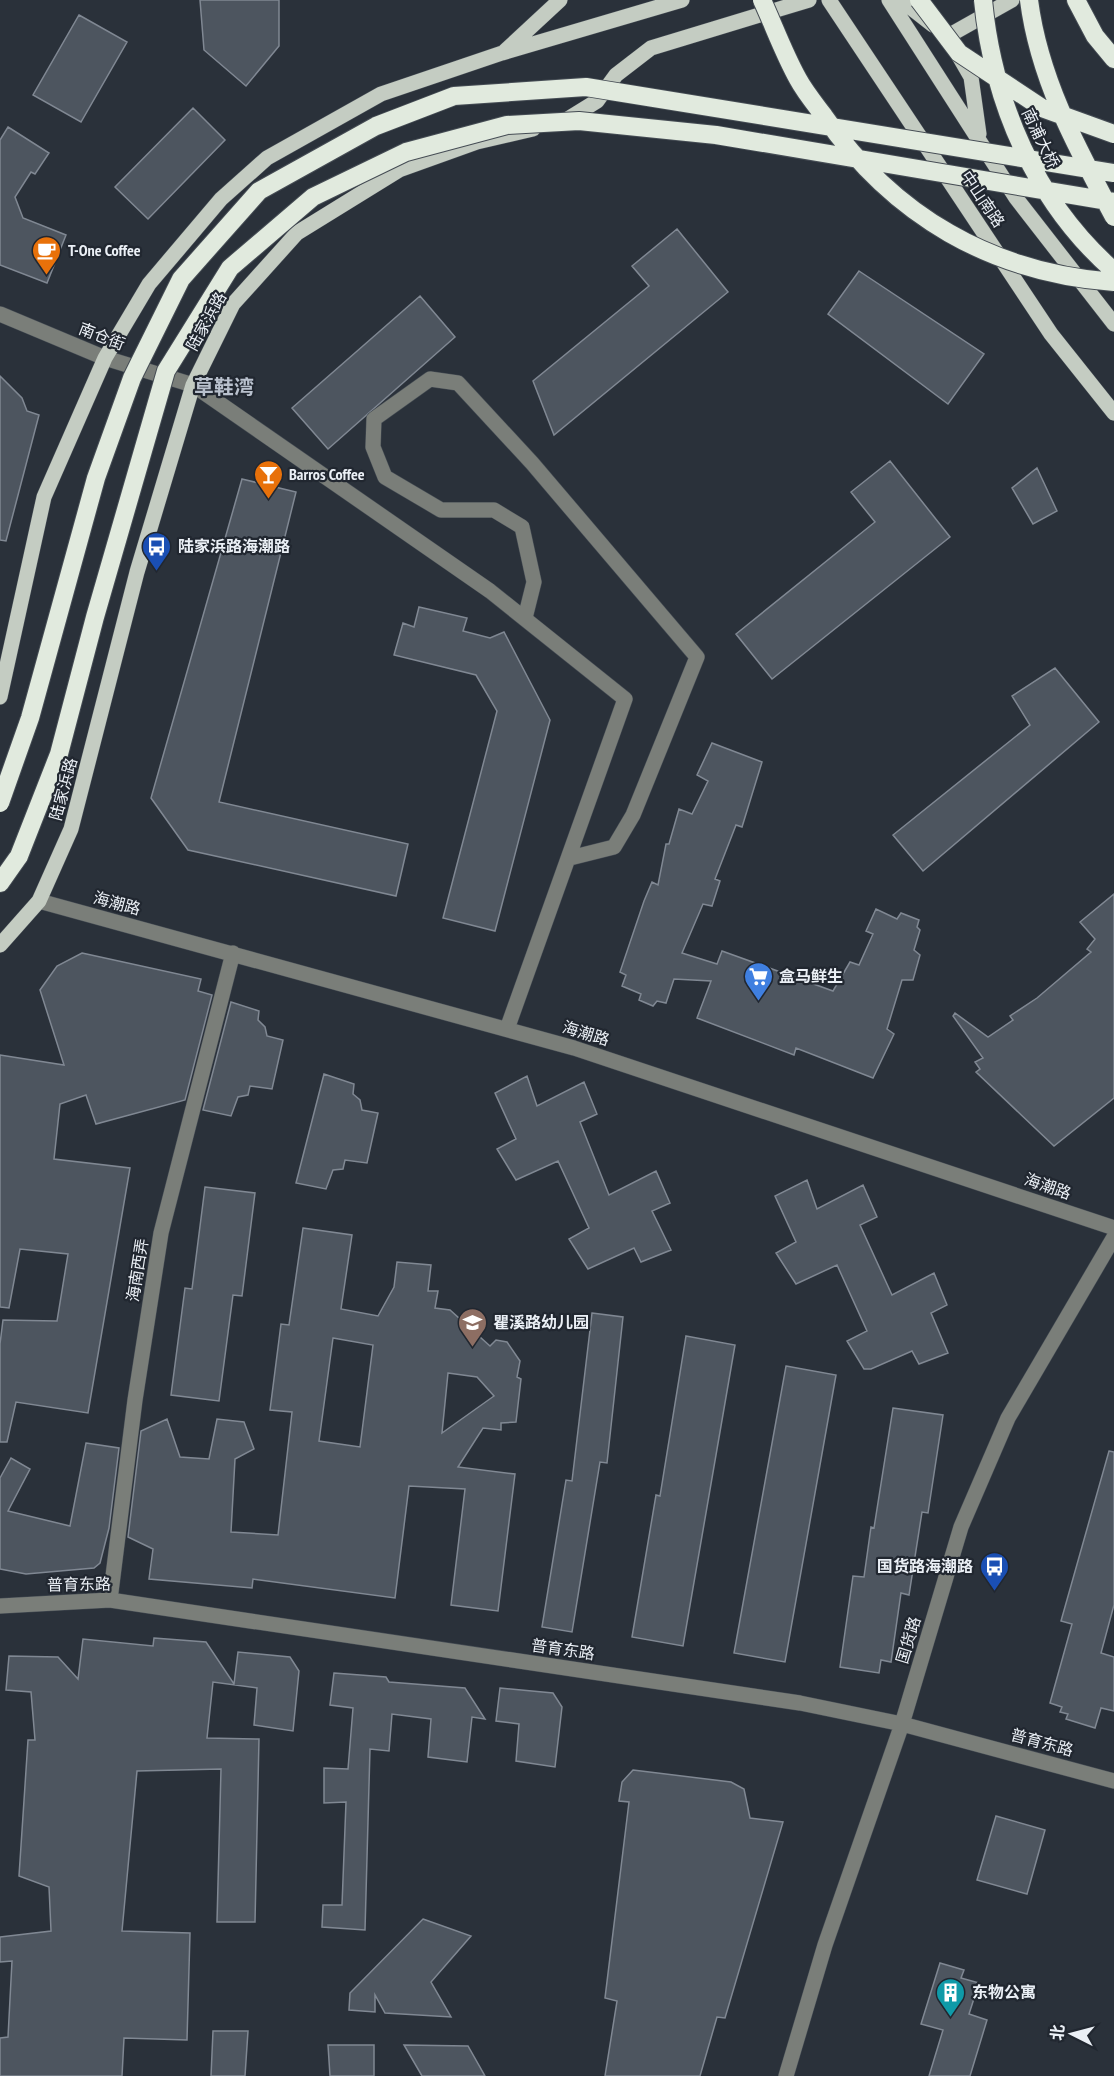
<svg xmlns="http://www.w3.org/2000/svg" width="1114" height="2076" font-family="'PT Sans Narrow','Noto Sans SC',sans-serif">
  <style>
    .building { fill: #4d555f; stroke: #808893; stroke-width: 1.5; fill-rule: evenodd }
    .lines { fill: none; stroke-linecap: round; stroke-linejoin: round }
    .minor-casing { stroke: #454c54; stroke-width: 16 }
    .major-casing { stroke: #454c54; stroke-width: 16 }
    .highway-casing { stroke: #454c54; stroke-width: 20 }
    .minor { stroke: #7a7e79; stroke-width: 15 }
    .major { stroke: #c4ccc2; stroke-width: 15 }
    .highway { stroke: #e1eade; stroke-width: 18 }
    .highway-bridge-casing { stroke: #454c54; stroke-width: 20; stroke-linecap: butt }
    .highway-bridge { stroke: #e1eade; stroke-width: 18 }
    .labels { text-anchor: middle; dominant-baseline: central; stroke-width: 4.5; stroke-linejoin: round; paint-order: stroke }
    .street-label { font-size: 16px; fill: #ebf0f6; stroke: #212730 }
    .poi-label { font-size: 16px; font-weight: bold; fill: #ebf0f6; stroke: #212730; text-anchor: start }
    .quarter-label { font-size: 20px; font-weight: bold; fill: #b9c1cd; stroke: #212730 }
  </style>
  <rect width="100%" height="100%" fill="#2a313a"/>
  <!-- building -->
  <path class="building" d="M200,0h79v46l-33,40 -42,-36z
    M79,15l48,27 -46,80 -48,-27z
    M193,108l32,32 -77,79 -33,-32z
    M8,127l41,26 -14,21 -4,-2 -16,25 8,21 43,17 -19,48 -47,-18v-125z
    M677,229l51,63 -174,143 -21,-54 116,-95 -17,-20z
    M859,271l125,83 -36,50 -120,-90z
    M420,296l35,41 -127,112 -36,-41z
    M0,376l22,22 5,13 12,4 -33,126 -6,-1z
    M890,461l60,76 -178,142 -36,-45 139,-112 -24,-30z
    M1037,468l20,43 -24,13 -21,-36z
    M242,479l54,13 -77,310 189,42 -12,52 -208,-46 -37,-52z
    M419,607l48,11 -4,13 27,7 14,-6 46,88 -55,211 -52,-13 54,-207 -21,-36 -82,-20 9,-32 11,4z
    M1055,668l44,54 -176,149 -30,-36 137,-110 -18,-29z
    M712,743l50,19 -20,65 -6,-2 -21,54 5,2 -8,25 -9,-2 -21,49 35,11 5,-13 111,40 17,-29 9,3 14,-31 -7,-3 10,-22 21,10 4,-6 18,7 -2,7 3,3 -6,20 6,5 -7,25h-11l-15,49 7,5 -21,44 -77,-30 -2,7 -97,-37 14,-37 -37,-2 -8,24 -9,-2 -4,5 -14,-6 2,-6 -19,-8 4,-11 -6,-3 24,-71 8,-19 6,3 8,-41h3l10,-35 13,5 16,-33 -11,-6z
    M1114,894v204l-60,48 -78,-74 4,-3 -5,-7 8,-4 -30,-42 2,-3 33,24 25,-17 -3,-4 27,-18 54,-46 -4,-3 8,-10 -15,-17z
    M82,953l119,26 -3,12 14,4 -27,105 -89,24 -10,-29 -26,9 -6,55 76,9 -42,245 -72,-11 -9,40h-7v-98l3,-24 54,1 11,-67 -48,-5 -11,59 -9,-1v-252l64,10 -24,-75 17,-24z
    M231,1002l28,9 -1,9 7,7 2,9 16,4 -11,49 -22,-3 -2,9 -10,2 -7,19 -28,-6z
    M324,1074l30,10 -1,10 7,6 2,10 16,3 -11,50 -22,-3 -2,9 -10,1 -7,19 -30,-6z
    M527,1076l10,30 47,-24 13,32 -17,8 29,73 47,-24 14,32 -18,8 19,39 -30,12 -7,-14 -46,21 -19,-30 20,-11 -31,-67 -42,19 -19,-31 19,-10 -21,-46z
    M807,1180l10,29 46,-24 14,32 -17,8 32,70 42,-22 13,32 -16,8 17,40 -29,11 -7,-13 -41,18h-7l-17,-28 20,-10 -30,-66 -41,19 -20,-31 20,-11 -21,-46z
    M205,1187l50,6 -13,103 -9,-1 -14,106 -48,-6 14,-107 7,1z
    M303,1228l49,7 -11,74 37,7 16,-29 3,-25 34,3 -3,26h10l-3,17 15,2 40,36 6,-6 11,2 13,19 -3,16 4,2 -5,43 -15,1v7l-18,-2 -25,39 57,7 -17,137 -47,-6 14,-116 -56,-3 -14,112 -142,-19 -1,9 -103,-9 4,-30 -25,-12 13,-106 26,-12 13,38 29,2 8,-40 27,3 10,27 -19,10 -4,73 47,3 14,-123 -22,-2 11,-86 8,1zM333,1338l40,7 -13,102 -41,-6zM448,1373l29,4 17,19 -52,37z
    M592,1313l31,4 -16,146 -7,-1 -28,170 -30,-5 24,-147 6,1z
    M686,1336l49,9 -52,301 -51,-9 24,-142 4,1z
    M786,1366l50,9 -51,287 -51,-9z
    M893,1408l50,7 -15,98 -6,-1 -13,83 -8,-2 -10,69 -10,-2 -2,13 -39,-6 13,-91 11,1 7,-50 3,1z
    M86,1443l33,5 -10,80 -9,35 -6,5 -68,6 -26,-5v-91l11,-20 19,11 -22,42 62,15z
    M1109,1451l5,1v153l-13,48 13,4v54l-13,-3 -6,20 -29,-9 2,-5 -8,-2 2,-5 -12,-4 22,-79 -11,-3z
    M154,1638l52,4 28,42 4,-32 52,5 9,14 -6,60 -39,-6 3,-37 -44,-6 -6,56 52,1 -4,183h-38l4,-153 -84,2 -15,160 68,2 -3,107 -63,-2 -2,38h-122v-38l8,-1 4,-76 -12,1v-25l51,-6 -2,-44 -30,-11 9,-136h7l-4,-48 -25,-2 3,-34 49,1 20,22 5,-40 70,7z
    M334,1673l52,4 3,5 76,6 20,31 -13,-2 -5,45 -39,-5 3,-38 -39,-5 -3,37 -19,-2 -5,181 -43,-3 1,-22h19l4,-103 -22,1v-35l24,1 5,-61 -23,-3z
    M500,1688l53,5 9,14 -7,60 -39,-6 3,-37 -23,-3z
    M633,1770l98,12 13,7 6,29 33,4 -58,196 -8,-1 -17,59h-95l12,-75 -12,-3 24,-196 -10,-1 3,-19z
    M996,1816l49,14 -18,64 -50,-14z
    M423,1919l48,17 -40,46 20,35 -66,-4 -10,-18v17l-26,-2 1,-17z
    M940,1963l24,7 -3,8 18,5 -10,31 18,6 -17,56h-41l14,-46 -22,-6z
    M213,2031h35l-3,45h-34z
    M328,2045h46v31h-44z
    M404,2045l64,1 17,30h-63z"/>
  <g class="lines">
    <defs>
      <path id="minor" d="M0,314l105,44 88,27 297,206 135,108 -118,330
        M525,618l9,-36 -12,-55 -28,-17h-53l-56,-33 -12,-30 1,-28 56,-40 28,4 74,80 165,194 -64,158 -19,32 -44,11
        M39,901l535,147 540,180
        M110,1600l25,-200 26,-167 72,-280
        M0,1606l110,-6 690,103 102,21 212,57
        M786,2076l39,-131 77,-221 59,-197 47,-109 106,-181"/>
      <path id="major" d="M829,0l222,334 63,79
        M889,0l127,198 98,126
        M901,0l32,25
        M948,36l64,-36
        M505,51l55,-51
        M956,51l15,26 8,57
        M563,122l34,-21 19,-26 35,-27 158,-48
        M0,697l44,-200 61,-139 44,-74 72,-85 46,-41 114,-64 121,-41 180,-53
        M0,945l39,-44 32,-72 66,-257 56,-187 40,-81 64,-71 102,-63 78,-28 56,-13"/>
      <path id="highway" d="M1076,0l19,36 19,23
        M0,883l19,-27"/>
    </defs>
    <!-- minor casing -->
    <use href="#minor" class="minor-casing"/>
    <!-- major casing -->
    <use href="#major" class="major-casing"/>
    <!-- highway casing -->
    <use href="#highway" class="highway-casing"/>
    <!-- minor -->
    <use href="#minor" class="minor"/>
    <!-- major -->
    <use href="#major" class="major"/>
    <!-- highway -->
    <use href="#highway" class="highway"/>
    <defs>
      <path id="highway-bridge" d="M762,0c12,26 22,54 36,79 7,13 17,25 26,37 69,100 168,157 290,166
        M919,0l40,53 83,55 72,26
        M983,0c10,102 52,202 131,271
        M1029,0c10,79 48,148 85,217
        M0,803l30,-85 66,-240 36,-100 49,-99 78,-88 117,-65 78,-30 132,-9 528,86
        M19,856l40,-102 36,-137 71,-246 64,-103 83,-71 93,-45 101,-27 72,-4 137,14 398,67"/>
    </defs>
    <!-- highway-bridge casing -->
    <use href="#highway-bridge" class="highway-bridge-casing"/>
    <!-- highway-bridge -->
    <use href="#highway-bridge" class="highway-bridge"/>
  </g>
  <!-- icons -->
  <defs>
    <symbol id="cafe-pin" viewBox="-11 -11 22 30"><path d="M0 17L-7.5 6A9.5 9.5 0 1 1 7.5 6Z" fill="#e8710a" stroke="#212730"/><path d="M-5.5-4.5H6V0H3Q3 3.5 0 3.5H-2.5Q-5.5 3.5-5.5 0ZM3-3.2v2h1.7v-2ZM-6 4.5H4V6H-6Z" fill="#fff"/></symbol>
    <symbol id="bar-pin" viewBox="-11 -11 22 30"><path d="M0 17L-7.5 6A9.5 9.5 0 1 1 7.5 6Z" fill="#e8710a" stroke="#212730"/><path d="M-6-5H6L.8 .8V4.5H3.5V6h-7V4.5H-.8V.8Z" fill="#fff"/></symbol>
    <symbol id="bus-pin" viewBox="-11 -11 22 30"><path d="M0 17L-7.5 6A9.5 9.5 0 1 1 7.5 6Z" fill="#1a4fb4" stroke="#212730"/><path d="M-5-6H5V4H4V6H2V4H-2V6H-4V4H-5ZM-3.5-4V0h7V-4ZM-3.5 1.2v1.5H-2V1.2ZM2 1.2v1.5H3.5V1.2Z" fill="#fff"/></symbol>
    <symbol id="supermarket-pin" viewBox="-11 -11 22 30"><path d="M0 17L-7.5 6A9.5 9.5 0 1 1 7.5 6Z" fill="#3f7fe0" stroke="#212730"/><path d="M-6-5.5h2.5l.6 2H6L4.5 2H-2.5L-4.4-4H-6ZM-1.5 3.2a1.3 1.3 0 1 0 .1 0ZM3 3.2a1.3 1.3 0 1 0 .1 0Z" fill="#fff"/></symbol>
    <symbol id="school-pin" viewBox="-11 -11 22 30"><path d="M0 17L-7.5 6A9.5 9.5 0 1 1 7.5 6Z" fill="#8d6e63" stroke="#212730"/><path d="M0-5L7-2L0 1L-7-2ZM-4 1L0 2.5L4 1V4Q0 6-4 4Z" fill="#fff"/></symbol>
    <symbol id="building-pin" viewBox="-11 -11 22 30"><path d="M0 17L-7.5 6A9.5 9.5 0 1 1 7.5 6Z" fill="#0f9aa8" stroke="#212730"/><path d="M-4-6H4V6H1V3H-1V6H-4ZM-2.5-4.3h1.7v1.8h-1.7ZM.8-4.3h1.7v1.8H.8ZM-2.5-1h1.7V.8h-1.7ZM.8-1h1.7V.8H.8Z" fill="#fff"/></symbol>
  </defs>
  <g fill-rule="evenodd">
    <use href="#cafe-pin" x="30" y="234" width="33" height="45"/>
    <use href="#bar-pin" x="252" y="458" width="33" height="45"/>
    <use href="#bus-pin" x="140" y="530" width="33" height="45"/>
    <use href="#supermarket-pin" x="742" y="960" width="33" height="45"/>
    <use href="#school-pin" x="456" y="1306" width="33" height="45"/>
    <use href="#bus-pin" x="978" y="1550" width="33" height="45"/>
    <use href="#building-pin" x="934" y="1976" width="33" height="45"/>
  </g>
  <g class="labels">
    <!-- street labels -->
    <g class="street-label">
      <text transform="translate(1041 138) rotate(64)">南浦大桥</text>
      <text transform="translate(983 199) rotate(56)">中山南路</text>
      <text transform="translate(206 321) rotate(-61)">陆家浜路</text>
      <text transform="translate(102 336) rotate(21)">南仓街</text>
      <text transform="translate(63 789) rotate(-75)">陆家浜路</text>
      <text transform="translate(117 903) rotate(15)">海潮路</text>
      <text transform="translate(586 1033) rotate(17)">海潮路</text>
      <text transform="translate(1048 1186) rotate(19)">海潮路</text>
      <text transform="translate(137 1270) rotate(-81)">海南西弄</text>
      <text transform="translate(79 1584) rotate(-1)">普育东路</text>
      <text transform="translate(908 1640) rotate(-73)">国货路</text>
      <text transform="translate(563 1649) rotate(8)">普育东路</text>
      <text transform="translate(1042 1742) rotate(15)">普育东路</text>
    </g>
    <!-- poi labels -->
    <g class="poi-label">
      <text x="68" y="250">T-One Coffee</text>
      <text x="289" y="474">Barros Coffee</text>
      <text x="178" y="546">陆家浜路海潮路</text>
      <text x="779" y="976">盒马鲜生</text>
      <text x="493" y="1322">瞿溪路幼儿园</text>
      <text x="973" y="1566" text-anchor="end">国货路海潮路</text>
      <text x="972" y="1992">东物公寓</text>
    </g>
    <!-- quarter labels -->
    <g class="quarter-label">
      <text x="224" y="387">草鞋湾</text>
    </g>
  </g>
  <!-- north arrow -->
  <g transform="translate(1072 2034) rotate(276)" stroke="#212730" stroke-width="4.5" paint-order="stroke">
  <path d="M0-4.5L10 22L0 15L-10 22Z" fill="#ebf0f6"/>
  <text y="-9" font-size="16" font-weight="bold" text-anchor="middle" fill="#ebf0f6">北</text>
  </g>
</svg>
